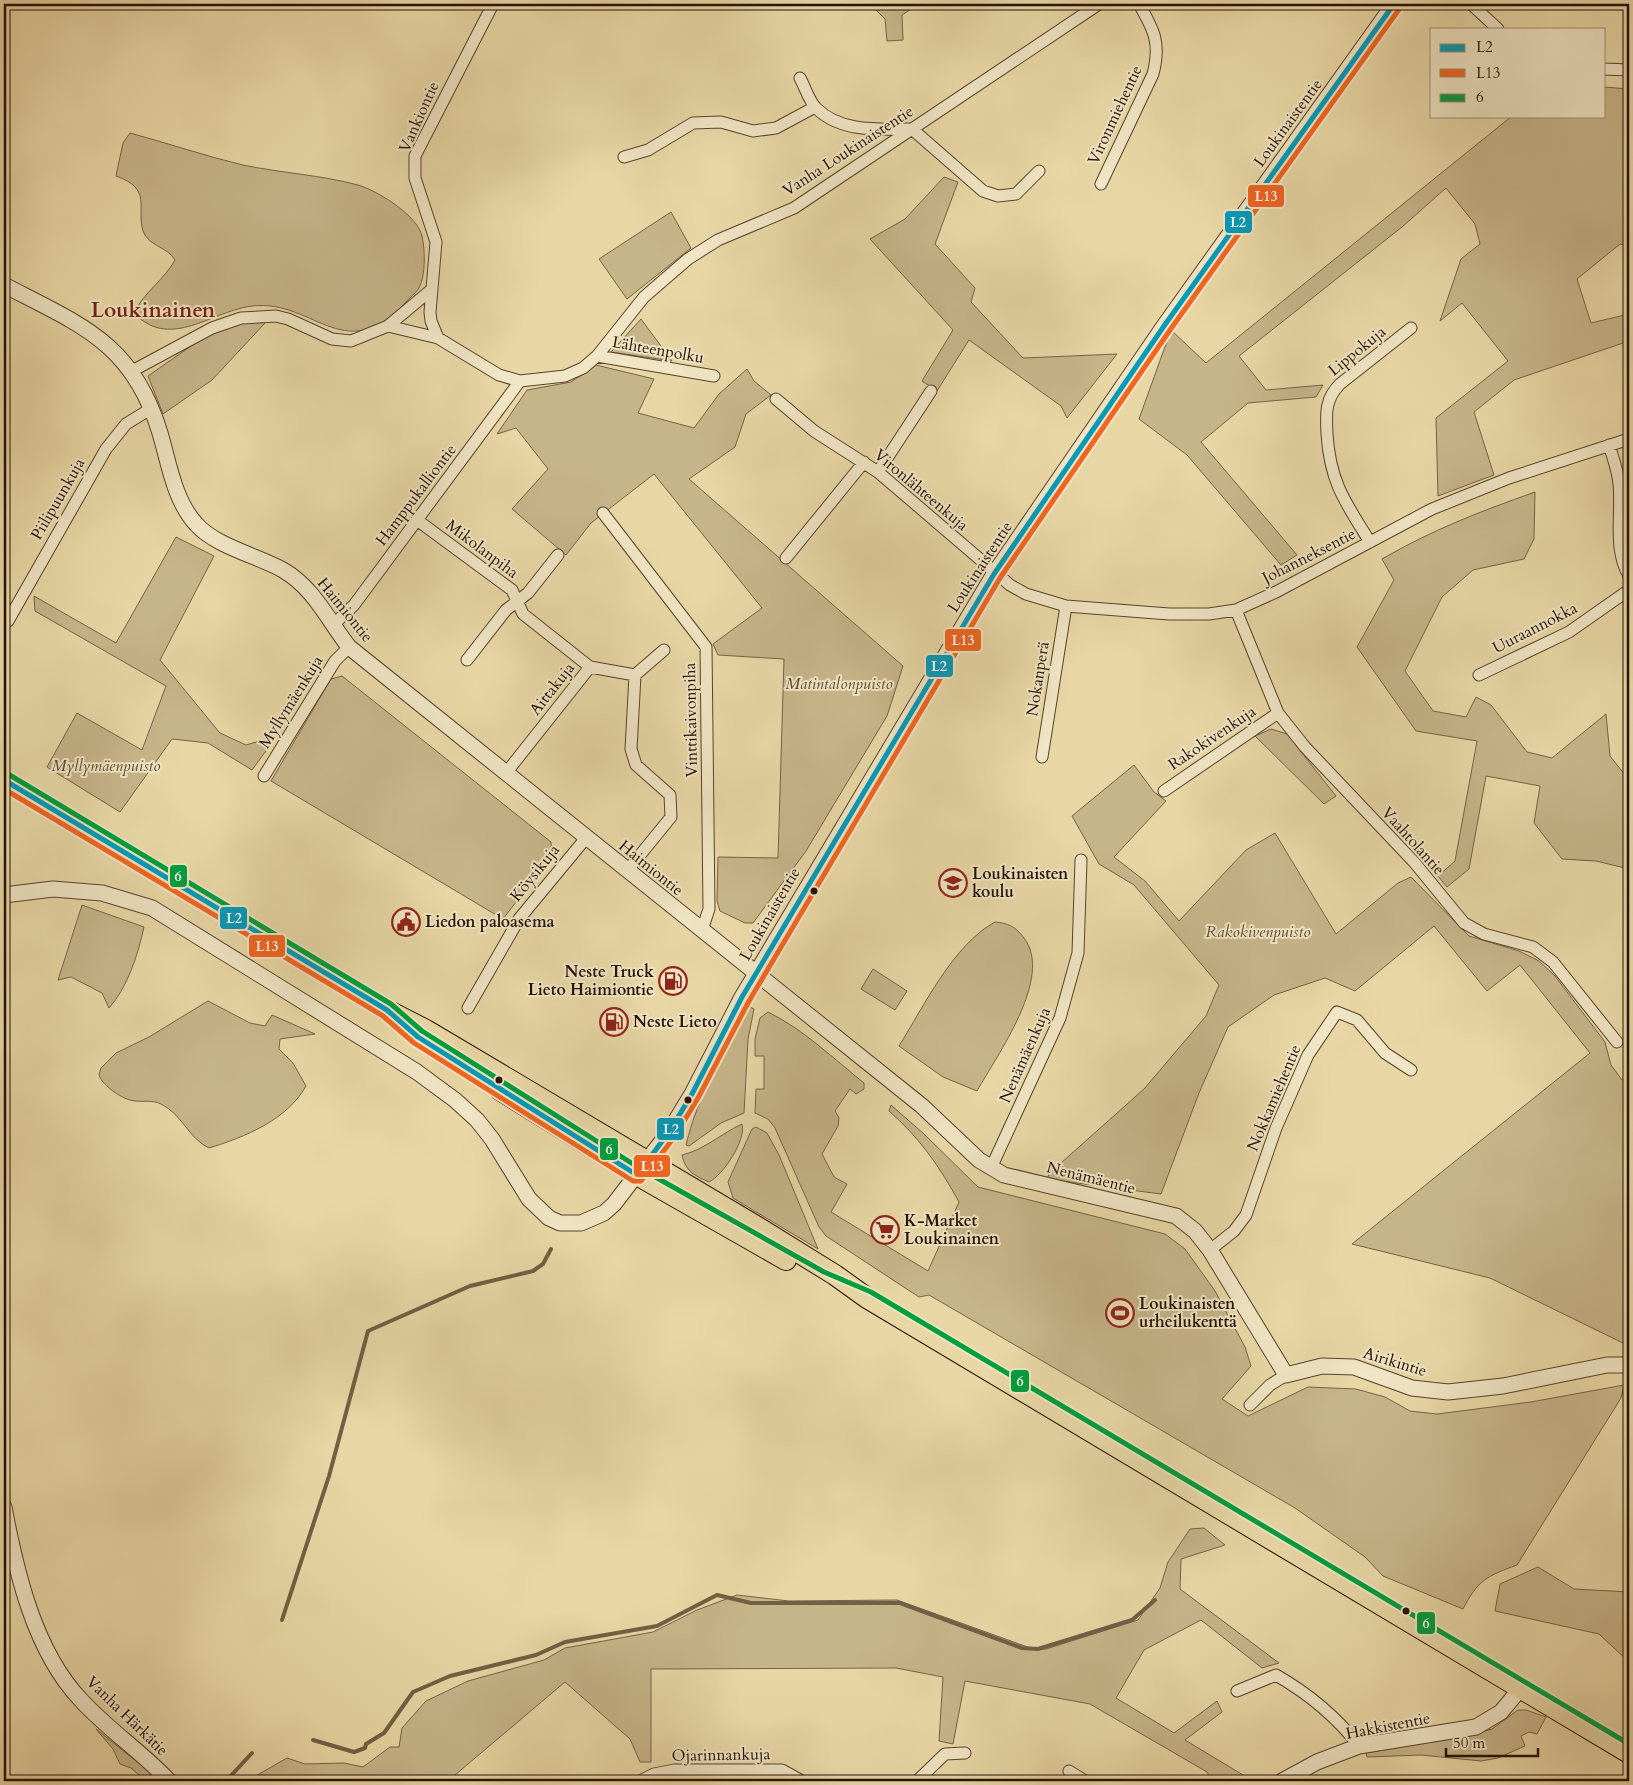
<svg xmlns="http://www.w3.org/2000/svg" width="1633" height="1785" font-family="Cardo,serif">
  <style>
    .green { fill: #c7b58a; stroke: #766247 }
    .lines { fill: none; stroke-linecap: round; stroke-linejoin: round }
    .stream { stroke: #725f44; stroke-width: 4 }
    .minor-casing { stroke: #56422c; stroke-width: 13 }
    .tertiary-casing { stroke: #56422c; stroke-width: 17 }
    .trunk-casing { stroke: #251004; stroke-width: 22 }
    .minor { stroke: #f0e5c4; stroke-width: 11 }
    .tertiary { stroke: #f0e5c4; stroke-width: 15 }
    .trunk { stroke: #e8d7a5; stroke-width: 20 }
    .bus-1-casing { stroke: #f0e5c4; stroke-width: 9 }
    .bus-2-casing { stroke: #f0e5c4; stroke-width: 9 }
    .bus-3-casing { stroke: #f0e5c4; stroke-width: 9 }
    .bus-1 { stroke: #049aba; stroke-width: 5 }
    .bus-2 { stroke: #f26522; stroke-width: 5 }
    .bus-3 { stroke: #009e3d; stroke-width: 5 }
    .bus-dot { fill: #251004; stroke: #f0e5c4; stroke-width: 2 }
    .labels { text-anchor: middle; dominant-baseline: central; stroke-width: 4; stroke-linejoin: round; paint-order: stroke }
    .street-label { font-size: 16px; fill: #251004; stroke: #f0e5c4 }
    .park-label { font-size: 16px; font-style: italic; fill: #5e4a33; stroke: #f0e5c4 }
    .poi-label { font-size: 16px; font-weight: bold; fill: #251004; stroke: #f0e5c4; text-anchor: start }
    .district-label { font-size: 21px; font-weight: bold; fill: #7a1f14; stroke: #f0e5c4 }
    .line-badge { stroke: #f0e5c4; stroke-width: 2 }
    .badge-label { font-size: 14px; text-anchor: middle; font-weight: bold; fill: #fff }
  </style>
  <rect width="100%" height="100%" fill="#e8d7a5"/>
  <filter id="stains"><feTurbulence type="fractalNoise" baseFrequency=".004" numOctaves="4"/><feColorMatrix values="0 0 0 0 .2 0 0 0 0 .09 0 0 0 0 .02 0 0 0 .5 -.17"/></filter>
  <radialGradient id="worn" r=".72"><stop offset=".6" stop-color="#630" stop-opacity="0"/><stop offset="1" stop-color="#630" stop-opacity=".3"/></radialGradient>
  <!-- green -->
  <path class="green" d="M870,4h49l-17,11 1,25 -16,1 -2,-22z
    M1604,87l25,2v157l-9,-2 -43,35 14,44 38,-9v27l-115,39 -40,32 20,63 -56,21 -2,-78 72,-57 -46,-58 -22,18 21,-62 19,-15 -5,-20 -29,-36 -44,39 -163,129 27,34 57,-5 -7,12 -68,6 -47,39 96,113 -16,10 -94,-110 -48,-36 32,-89 35,33 306,-247h92z
    M130,133c37,10 75,23 113,32 38,8 78,10 115,20 20,6 59,30 64,51 3,13 4,39 -3,52 -3,5 -9,9 -13,14 -64,69 -94,-8 -160,5 -39,8 -78,42 -112,6 10,-21 30,-33 41,-53 -7,-13 -27,-14 -32,-29 -7,-24 10,-42 -27,-55l7,-33z
    M944,177l14,5 -23,62 40,44 -4,14 52,56 94,-4 -50,64 -6,-12 -92,-66 -32,51 -15,-10 31,-51 -83,-91 35,-20z
    M671,212l20,36 -64,51 -28,-40z
    M641,319l31,42 -61,-9z
    M266,322l-54,58 -49,34 -15,-38 56,-39 32,-13z
    M596,365l58,14 -16,34 56,15 25,-34 28,-25 7,12 17,14 -25,19 -11,33 -46,32 214,187 -16,50 -81,135 -53,72h-8l-25,-12 -3,-10 1,-44 60,1 6,-199 -66,-4 -5,-11 49,-36 -108,-134 -63,49 -25,32 -54,-46 36,-40 -32,-41 -19,6 30,-44 44,-8z
    M1535,492l-1,47 -10,20 -51,11 -31,27 -37,74 28,40 33,6 10,-20 15,8 36,47 25,6 54,-44 4,42 19,24v89l-33,-8 -34,-2 -28,-36 6,-37 -54,-10 -17,93 -22,18 -9,-11 17,-15 22,-120 -61,-10 -59,-84 37,-67 -12,-21c52,-30 97,-47 153,-67z
    M176,537l38,19 -54,104 60,73 26,12 31,-9 -25,34 -44,-27 -36,-4 -52,73 -73,-45 30,-54 65,37 24,-64 -131,-75 -1,-15 82,47z
    M342,676l209,166 1,13 -49,64 -232,-138 60,-102z
    M1271,729l16,5 49,62 -12,8 -69,-68z
    M1134,765l20,27 12,9 -52,56 31,24 34,40 67,-71 29,-17 61,101 62,-51 13,-6 58,59 50,15 20,10 16,15 50,66 6,23 11,15 7,-1v267l-139,-68 -138,-34 238,-191 -70,-88 -33,26 -53,-65 -79,65 -30,-13 -51,17 -46,32 -29,66 -38,101 -115,-15 6,-8 92,-82 62,-73 13,-31 -85,-100 -35,-21 -27,-48z
    M82,905l62,22c-6,27 -16,60 -35,81l-7,-15 -31,-16 -13,3z
    M995,922c13,1 21,5 29,16 30,39 -27,117 -47,153l-34,-14 -44,-31c25,-40 54,-101 96,-124z
    M873,969l34,22 -12,19 -34,-21z
    M208,1001l42,22 15,3 7,-11 43,19 -35,5 -1,10 14,14 13,23c-19,34 -61,51 -97,62 -20,-9 -27,-34 -48,-44 -10,-5 -20,-1 -31,-4 -9,-2 -30,-16 -31,-26l2,-6 15,-15 33,-16z
    M748,1006l6,3 -6,30 -4,74 -23,10 -32,23 -3,-1c12,-50 38,-94 62,-139z
    M768,1012c35,17 66,47 96,71v6l-8,5 -6,-5 -15,22 4,7 -1,8 -16,28 12,23 13,7 -16,28 97,59 31,-69c-19,-35 -40,-65 -70,-91l2,-6 33,29 54,53 187,47 20,15 30,42 30,56 6,19 -29,33 26,17 60,-29 48,2 29,8 25,14 27,3 94,-12 93,-17 -3,13 -104,167c-30,11 -39,15 -54,44l-80,-33 -18,-19 -70,-49 -366,-213 -10,2 -93,-61 -7,-9 -44,-99 -7,-9 -13,-6 1,-24h8v-33h-9v-17l5,-21z
    M742,1124c4,17 -19,51 -33,58 -14,-6 -24,-11 -27,-27 22,-5 40,-22 60,-31z
    M756,1127l11,6 12,22 39,94 -85,-51 -5,-16 24,-53z
    M1204,1528l21,17 -44,14 -1,30 99,74 -17,5 -61,-48 -57,30 -28,48 58,35 43,-32 5,11 -37,28 68,41h-41l-5,-9 -117,-68 -125,-23 -12,63 -14,-3 4,-64 -47,-9 -245,1v93h-11l-10,-23 -65,-57 -110,93 4,6h-212l40,-23 18,6 39,-1 19,4 27,-20h9l3,-19 24,-27 42,-20 76,-21 21,-12 88,-16 44,-22 40,-15 52,6 108,-1 125,45 11,4h13l92,-29 22,-32 8,-26 22,-33z
    M1538,1567l36,22 55,3v70l-30,-28 -104,-23 5,-27z
    M1518,1710h8l20,7 -9,17 -8,-2 -8,4 4,10 -27,12 -17,3 -60,-6 -54,2 -1,-4 104,-18 22,-6z
    M96,1729l65,52h-15l-15,-13 -11,-4 -7,-15z"/>
  <g class="lines">
    <!-- stream -->
    <path class="stream" d="M282,1620l47,-144 39,-145 102,-45 63,-15 10,-7 8,-15
      M313,1740l41,12 11,-4 1,-4 18,-11 29,-41 37,-16 86,-21 29,-13 92,-16 60,-31 34,8h149l122,45 16,1 94,-29 23,-20
      M226,1781l26,-28"/>
    <defs>
      <path id="minor" d="M1471,4l27,25
        M1604,69l25,1
        M800,78c5,9 9,23 16,30 25,25 64,21 96,21
        M912,129l71,62 15,5 18,-2 23,-23
        M624,157l24,-7 45,-27 28,-1 32,9 23,-3 39,-21
        M1101,184l52,-110c8,-31 1,-44 -14,-70
        M388,326l43,-36
        M438,338l-7,-17 -1,-9 6,-70 -21,-64v-22l78,-152
        M597,356l117,20
        M132,371l80,-43 29,-10 35,-2 12,3 44,20 19,2 37,-15 50,12 61,37 21,6 45,-5 18,-8 14,-12 47,-59 44,-38 30,-19 76,-32 305,-204
        M776,399l38,32 64,41 132,113 16,9 40,12 103,8h40l27,-4 40,-18 156,-83 77,-31 120,-39
        M1609,445c4,13 9,26 10,39 3,30 -6,65 10,92
        M878,472l53,-81
        M603,513l103,134 3,262 -7,21
        M417,520l95,70 11,24 67,53
        M1370,542c-25,-40 -40,-60 -43,-108 -1,-21 -2,-35 13,-50l71,-56
        M786,558l78,-96
        M1236,610l42,103 27,34 109,115 50,61 20,11 49,13 20,15 64,80
        M8,621l98,-172 20,-25 26,-16
        M333,625l21,-20 166,-224
        M467,660l39,-50 22,-17 30,-38
        M1479,675l90,-43 60,-42
        M1042,757l24,-151
        M506,773l84,-106 45,8 29,-25
        M264,776l71,-115 14,-14
        M1164,791l114,-78
        M627,871l44,-54 -1,-22 -34,-30 -5,-16 4,-74
        M468,1008l51,-89 67,-81
        M991,1168l69,-150 18,-65 3,-93
        M1210,1250l24,-19 12,-16 30,-87 32,-73 29,-43 20,8 28,33 26,17
        M1250,1405l20,-20 16,-10
        M1237,1691l39,-16c33,19 60,41 83,71
        M1069,1771l16,10
        M640,1781l14,-7 20,-4h108l20,11
        M917,1781l28,-27 20,-1"/>
      <path id="tertiary" d="M4,285c77,40 129,58 156,148 9,30 14,67 36,91 19,22 62,32 87,46 31,18 45,50 66,77l573,459 57,54 25,15 172,41 19,15 15,19 76,125 36,-9 32,1 58,21 36,4 55,-6 104,-21h22
        M4,895l49,-6 49,4 50,15 265,164 38,28 22,20 15,19 37,60 20,19 11,5h21l23,-10 10,-9 55,-72 23,-38 50,-97 252,-423 170,-248 230,-322
        M4,1507c12,64 30,143 76,192 27,30 62,53 89,82
        M1282,1781l35,-19 42,-16 117,-19 25,-15 20,-24"/>
      <path id="trunk" d="M4,780l383,230 39,20 330,196 79,49 32,23 762,455
        M500,1090l137,85 149,85"/>
    </defs>
    <!-- minor casing -->
    <use href="#minor" class="minor-casing"/>
    <!-- tertiary casing -->
    <use href="#tertiary" class="tertiary-casing"/>
    <!-- trunk casing -->
    <use href="#trunk" class="trunk-casing"/>
    <!-- minor -->
    <use href="#minor" class="minor"/>
    <!-- tertiary -->
    <use href="#tertiary" class="tertiary"/>
    <!-- trunk -->
    <use href="#trunk" class="trunk"/>
    <defs>
      <path id="bus-1" d="M4,780l383,230 31,27 219,138 32,-43 23,-38 50,-97 252,-423 170,-248 230,-322"/>
      <path id="bus-2" d="M4,789l379,227 31,27 219,138h8l34,-45 23,-38 51,-97 251,-423 170,-248 230,-322"/>
      <path id="bus-3" d="M8,774l383,230 31,27 219,138 183,103 47,20 758,452"/>
    </defs>
    <!-- bus-1 casing -->
    <use href="#bus-1" class="bus-1-casing"/>
    <!-- bus-2 casing -->
    <use href="#bus-2" class="bus-2-casing"/>
    <!-- bus-3 casing -->
    <use href="#bus-3" class="bus-3-casing"/>
    <!-- bus-1 -->
    <use href="#bus-1" class="bus-1"/>
    <!-- bus-2 -->
    <use href="#bus-2" class="bus-2"/>
    <!-- bus-3 -->
    <use href="#bus-3" class="bus-3"/>
  </g>
  <!-- icons -->
  <defs>
    <symbol id="school-ring" viewBox="-11 -11 22 22"><circle r="9.5" fill="#f0e5c4" stroke="#8f2418" stroke-width="1.5"/><path d="M0-5L7-2L0 1L-7-2ZM-4 1L0 2.5L4 1V4Q0 6-4 4Z" fill="#8f2418"/></symbol>
    <symbol id="civic-ring" viewBox="-11 -11 22 22"><circle r="9.5" fill="#f0e5c4" stroke="#8f2418" stroke-width="1.5"/><path d="M-.6-6.5H3V-4.5H.6V-3L4-1V1h2V6H-6V1h2V-1L-.6-3ZM-1.2 2.5V6h2.4V2.5Z" fill="#8f2418"/></symbol>
    <symbol id="fuel-ring" viewBox="-11 -11 22 22"><circle r="9.5" fill="#f0e5c4" stroke="#8f2418" stroke-width="1.5"/><path d="M-5.5-6h7V0h2V4h1.3V-2.5L3-4.5l.8-.8L6-3V5H2.5V1h-1V6h-7ZM-4.2-4.7v3.2H.2V-4.7Z" fill="#8f2418"/></symbol>
    <symbol id="supermarket-ring" viewBox="-11 -11 22 22"><circle r="9.5" fill="#f0e5c4" stroke="#8f2418" stroke-width="1.5"/><path d="M-6-5.5h2.5l.6 2H6L4.5 2H-2.5L-4.4-4H-6ZM-1.5 3.2a1.3 1.3 0 1 0 .1 0ZM3 3.2a1.3 1.3 0 1 0 .1 0Z" fill="#8f2418"/></symbol>
    <symbol id="stadium-ring" viewBox="-11 -11 22 22"><circle r="9.5" fill="#f0e5c4" stroke="#8f2418" stroke-width="1.5"/><path d="M0-5a6.5 5 0 1 0 0 10a6.5 5 0 1 0 0-10ZM-3.5-1.8h7v3.6h-7Z" fill="#8f2418"/></symbol>
  </defs>
  <g fill-rule="evenodd">
    <use href="#school-ring" x="937" y="867" width="32" height="32"/>
    <use href="#civic-ring" x="390" y="906" width="32" height="32"/>
    <use href="#fuel-ring" x="657" y="965" width="32" height="32"/>
    <use href="#fuel-ring" x="598" y="1006" width="32" height="32"/>
    <use href="#supermarket-ring" x="869" y="1214" width="32" height="32"/>
    <use href="#stadium-ring" x="1104" y="1297" width="32" height="32"/>
  </g>
  <!-- markers -->
  <g class="bus-dot">
    <circle cx="814" cy="891" r="4.5"/>
    <circle cx="499" cy="1080" r="4.5"/>
    <circle cx="688" cy="1100" r="4.5"/>
    <circle cx="1406" cy="1611" r="4.5"/>
  </g>
  <g class="labels">
    <!-- street labels -->
    <g class="street-label">
      <text transform="translate(1115 115) rotate(-65)">Vironmiehentie</text>
      <text transform="translate(419 117) rotate(-66)">Vankiontie</text>
      <text transform="translate(1288 123) rotate(-54)">Loukinaistentie</text>
      <text transform="translate(848 151) rotate(-33)">Vanha Loukinaistentie</text>
      <text transform="translate(658 350) rotate(10)">Lähteenpolku</text>
      <text transform="translate(1357 351) rotate(-39)">Lippokuja</text>
      <text transform="translate(921 490) rotate(40)">Vironlähteenkuja</text>
      <text transform="translate(416 495) rotate(-53)">Hamppukalliontie</text>
      <text transform="translate(58 499) rotate(-60)">Piilipuunkuja</text>
      <text transform="translate(482 549) rotate(37)">Mikolanpiha</text>
      <text transform="translate(1309 556) rotate(-27)">Johanneksentie</text>
      <text transform="translate(980 567) rotate(-57)">Loukinaistentie</text>
      <text transform="translate(345 610) rotate(51)">Haimiontie</text>
      <text transform="translate(1535 628) rotate(-27)">Uuraannokka</text>
      <text transform="translate(1038 679) rotate(-81)">Nokanperä</text>
      <text transform="translate(552 689) rotate(-52)">Aittakuja</text>
      <text transform="translate(291 702) rotate(-58)">Myllymäenkuja</text>
      <text transform="translate(691 720) rotate(-91)">Vinttikaivonpiha</text>
      <text transform="translate(1212 738) rotate(-34)">Rakokivenkuja</text>
      <text transform="translate(1413 841) rotate(48)">Vaahtolantie</text>
      <text transform="translate(651 868) rotate(39)">Haimiontie</text>
      <text transform="translate(535 873) rotate(-51)">Köysikuja</text>
      <text transform="translate(770 914) rotate(-60)">Loukinaistentie</text>
      <text transform="translate(1025 1055) rotate(-66)">Nenämäenkuja</text>
      <text transform="translate(1274 1098) rotate(-67)">Nokkamiehentie</text>
      <text transform="translate(1091 1178) rotate(14)">Nenämäentie</text>
      <text transform="translate(1395 1362) rotate(17)">Airikintie</text>
      <text transform="translate(127 1716) rotate(44)">Vanha Härkätie</text>
      <text transform="translate(1388 1726) rotate(-11)">Hakkistentie</text>
      <text transform="translate(721 1755) rotate(-1)">Ojarinnankuja</text>
    </g>
    <!-- park labels -->
    <g class="park-label">
      <text x="839" y="684">Matintalonpuisto</text>
      <text x="106" y="766">Myllymäenpuisto</text>
      <text x="1258" y="932">Rakokivenpuisto</text>
    </g>
    <!-- poi labels -->
    <g class="poi-label">
      <text x="972" y="874">Loukinaisten<tspan x="972" dy="18">koulu</tspan></text>
      <text x="425" y="922">Liedon paloasema</text>
      <text x="654" y="972" text-anchor="end">Neste Truck<tspan x="654" dy="18">Lieto Haimiontie</tspan></text>
      <text x="633" y="1022">Neste Lieto</text>
      <text x="904" y="1221">K-Market<tspan x="904" dy="18">Loukinainen</tspan></text>
      <text x="1139" y="1304">Loukinaisten<tspan x="1139" dy="18">urheilukenttä</tspan></text>
    </g>
    <!-- district labels -->
    <g class="district-label">
      <text x="153" y="310">Loukinainen</text>
    </g>
  </g>
  <g class="line-badge">
    <rect x="1247" y="184" width="38" height="24" rx="5" fill="#f26522"/>
    <rect x="1224" y="210" width="29" height="24" rx="5" fill="#049aba"/>
    <rect x="944" y="628" width="38" height="24" rx="5" fill="#f26522"/>
    <rect x="925" y="654" width="29" height="24" rx="5" fill="#049aba"/>
    <rect x="169" y="864" width="19" height="24" rx="5" fill="#009e3d"/>
    <rect x="219" y="906" width="29" height="24" rx="5" fill="#049aba"/>
    <rect x="248" y="934" width="38" height="24" rx="5" fill="#f26522"/>
    <rect x="656" y="1117" width="29" height="24" rx="5" fill="#049aba"/>
    <rect x="599" y="1137" width="20" height="24" rx="5" fill="#009e3d"/>
    <rect x="633" y="1154" width="38" height="24" rx="5" fill="#f26522"/>
    <rect x="1010" y="1369" width="20" height="24" rx="5" fill="#009e3d"/>
    <rect x="1416" y="1611" width="20" height="24" rx="5" fill="#009e3d"/>
  </g>
  <g class="badge-label">
    <text x="1266" y="201">L13</text>
    <text x="1238" y="227">L2</text>
    <text x="963" y="645">L13</text>
    <text x="939" y="671">L2</text>
    <text x="178" y="881">6</text>
    <text x="234" y="923">L2</text>
    <text x="267" y="951">L13</text>
    <text x="671" y="1134">L2</text>
    <text x="609" y="1154">6</text>
    <text x="652" y="1171">L13</text>
    <text x="1020" y="1386">6</text>
    <text x="1426" y="1628">6</text>
  </g>
  <!-- margin -->
  <rect width="1633" height="1785" fill="none" stroke="#e8d7a5" stroke-width="20"/>
  <rect x="5" y="5" width="1623" height="1775" fill="none" stroke="#251004" stroke-width="2.5"/>
  <rect x="10" y="10" width="1613" height="1765" fill="none" stroke="#251004"/>
  <!-- legend -->
  <rect x="1430" y="28" width="175" height="90" fill="#f0e5c4" stroke="#9f9077"/>
  <rect x="1440" y="44" width="25" height="8" fill="#049aba" stroke="#9f9077"/>
  <text x="1476" y="52" font-size="15" fill="#251004">L2</text>
  <rect x="1440" y="69" width="25" height="8" fill="#f26522" stroke="#9f9077"/>
  <text x="1476" y="78" font-size="15" fill="#251004">L13</text>
  <rect x="1440" y="94" width="25" height="8" fill="#009e3d" stroke="#9f9077"/>
  <text x="1476" y="102" font-size="15" fill="#251004">6</text>
  <!-- scale -->
  <path d="M1446 1748v8h92v-8" fill="none" stroke="#251004" stroke-width="2.5"/>
  <text x="1453" y="1748" font-size="15" fill="#251004" stroke="#f0e5c4" stroke-width="4" paint-order="stroke">50 m</text>
  <rect width="100%" height="100%" filter="url(#stains)"/>
  <rect width="100%" height="100%" fill="url(#worn)"/>
</svg>
